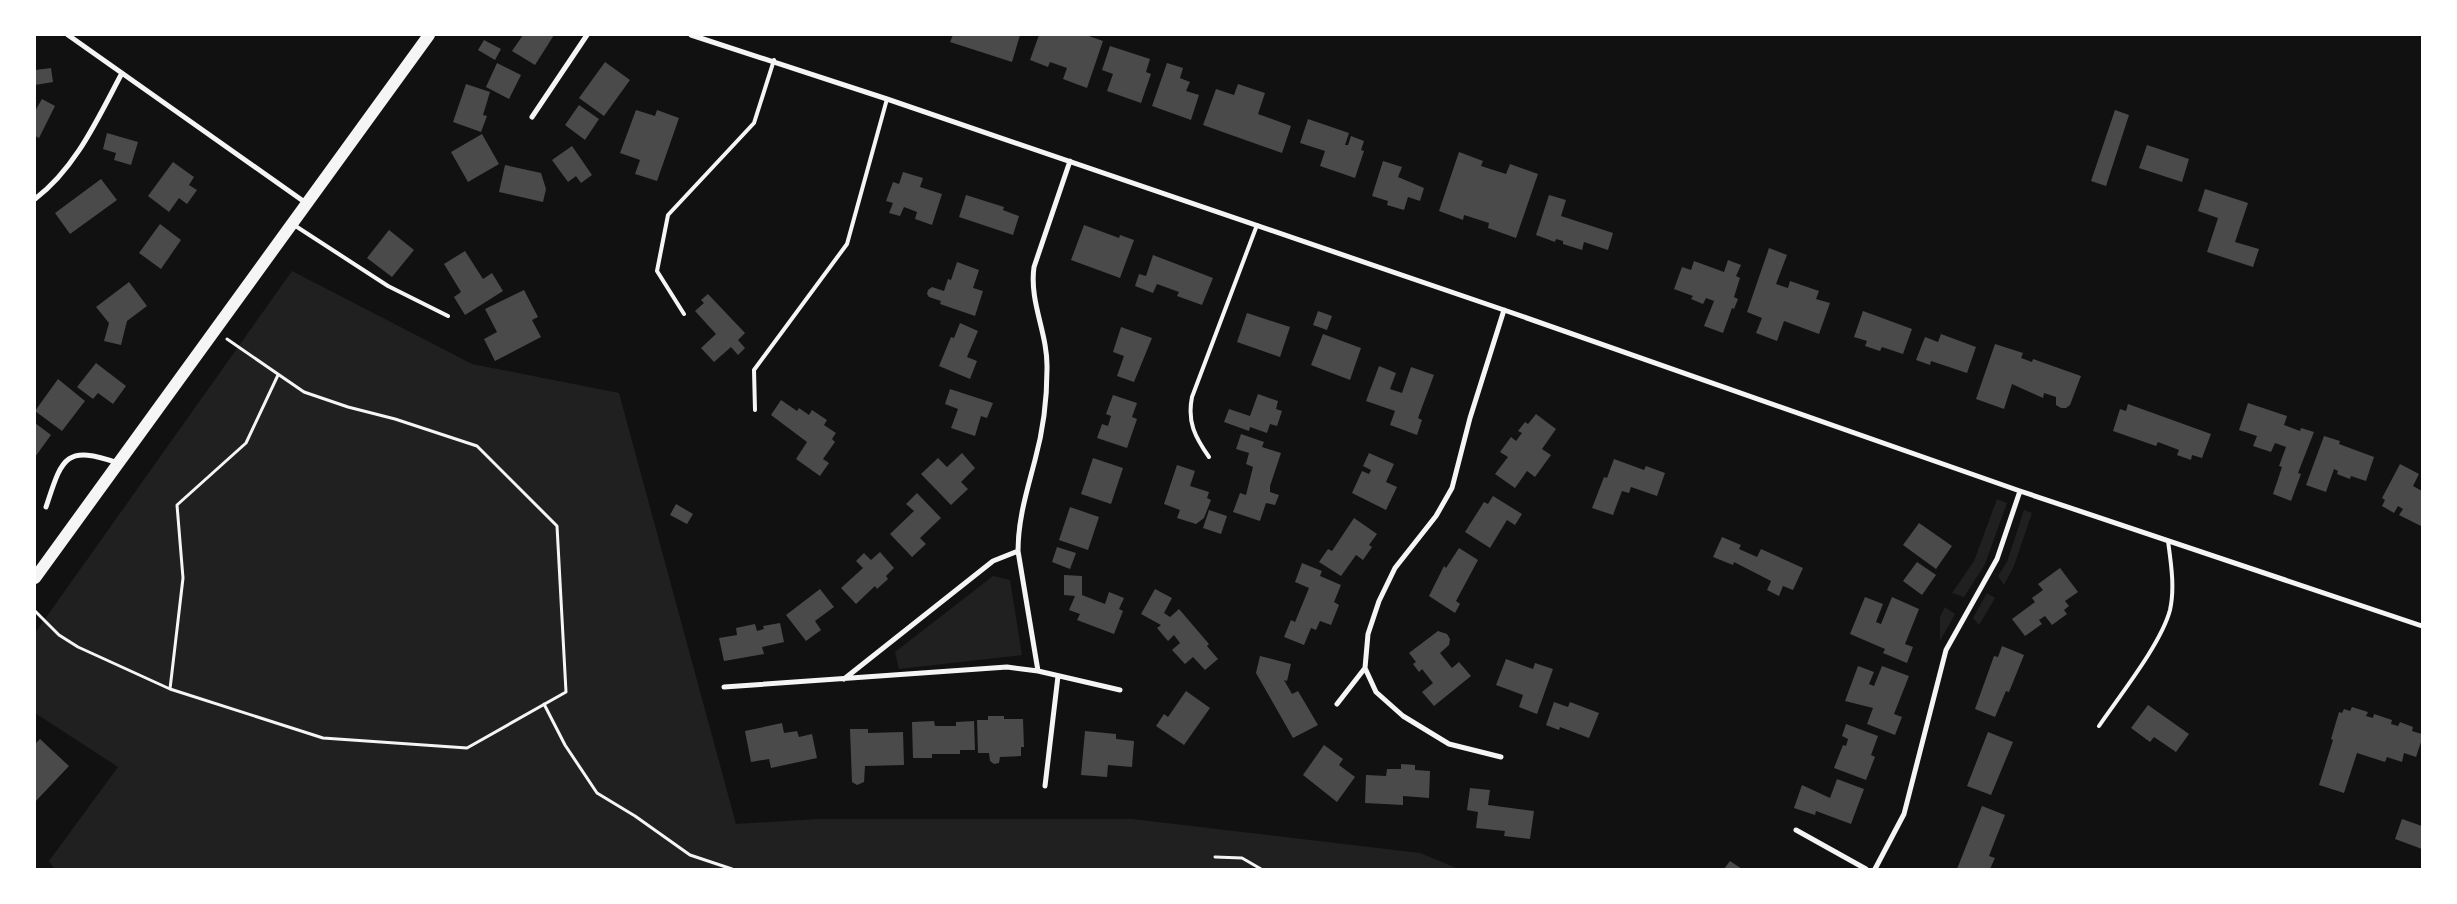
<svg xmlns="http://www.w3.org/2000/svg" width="2457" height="904" font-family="Mulish,sans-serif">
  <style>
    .green { fill: #202020 }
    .building { fill: #4a4a4a }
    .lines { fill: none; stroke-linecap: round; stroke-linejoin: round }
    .path { stroke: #f5f5f5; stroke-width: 3 }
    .service { stroke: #f5f5f5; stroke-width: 4 }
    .minor { stroke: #f5f5f5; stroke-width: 5 }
    .primary { stroke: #f5f5f5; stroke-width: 12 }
  </style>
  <rect width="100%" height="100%" fill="#111"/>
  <!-- green -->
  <path class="green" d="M292,271l180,93 147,29 117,431 81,-5h315l288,34 39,16h-1405l-5,-8 69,-94 -83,-54v-80z
    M1997,499l10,4 -22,61 -21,33 -12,-4 22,-32z
    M2024,510l8,3 -18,53 -10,19 -6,-9 9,-14z
    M993,576l17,4 12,75 -123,14 -4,-17z
    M1987,593l8,5 -16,27 -6,-7z
    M1945,607l10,7 -15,27v-24z"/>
  <!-- building -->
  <path class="building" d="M523,35h31l-19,30 -23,-14z
    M953,35h67l-8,27 -62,-20z
    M1039,35h47l17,6 -16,47 -24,-9 4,-11 -17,-6 -2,5 -18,-7z
    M484,40l17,9 -6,11 -17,-10z
    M1110,46l40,13 -4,13 5,2 -10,29 -34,-12 6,-17 -11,-4z
    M605,62l25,18 -26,36 -25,-18z
    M497,63l24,12 -12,24 -23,-12z
    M1167,63l16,5 -3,10 10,4 -4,9 13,4 -8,25 -39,-14z
    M51,68l2,14 -18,3v-15z
    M466,84l24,8 -7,23 4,1 -6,16 -28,-10z
    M1238,84l27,9 -7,21 33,12 -9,27 -79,-28 13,-36 18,6z
    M42,99l13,7 -16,32 -4,-2v-25z
    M579,105l20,14 -14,21 -20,-15z
    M636,110l19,6 2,-6 22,8 -22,63 -22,-7 5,-14 -20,-7z
    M2115,110l14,5 -23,71 -15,-5z
    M1308,119l41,14 -4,12h3l3,-9 13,5 -3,9 3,1 -9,27 -35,-12 5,-15 -25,-8z
    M107,133l31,9 -7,23 -17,-5 2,-7 -13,-4z
    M482,134l17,30 -31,18 -17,-30z
    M2147,145l42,14 -7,23 -43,-14z
    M572,146l20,29 -11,8 -5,-7 -8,6 -16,-22z
    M1459,152l24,9 -2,5 25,8 4,-10 28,10 -22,64 -28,-10 1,-5 -25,-8 -1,5 -24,-9z
    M1383,161l19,6 -4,10 26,11 -4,13 -12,-4 -4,13 -17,-5 1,-4 -16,-5z
    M173,162l21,15 -5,8 8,5 -10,14 -8,-6 -10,14 -21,-16z
    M505,165l36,8 5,16 -3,13 -44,-10z
    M903,172l20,6 -3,9 22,7 -10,31 -17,-6 2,-7 -13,-5 -4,9 -11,-3 4,-10 -7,-2 7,-19 6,2z
    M101,179l16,21 -47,34 -15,-21z
    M2205,189l43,14 -13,39 24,7 -6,18 -46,-15 11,-34 -20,-7z
    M966,195l38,12 -1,3 16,6 -6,19 -54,-18z
    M1549,195l17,5 -5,16 52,17 -5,17 -24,-8 -2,8 -19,-6v-3l-7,-2 -1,3 -19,-7z
    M160,224l21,16 -20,29 -22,-16z
    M1084,225l35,13 1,-3 14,5 -14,38 -49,-18z
    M389,230l25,20 -22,27 -25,-19z
    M1769,248l18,7 -11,29 12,4 2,-7 29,10 -3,8 14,4 -11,31 -35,-13 -7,20 -21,-8 6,-15 -15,-6z
    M465,251l18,28 9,-6 11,18 -38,24 -11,-18 7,-5 -17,-28z
    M1153,255l60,23 -11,27 -25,-9 2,-4 -22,-8 -4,9 -18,-7 4,-12 7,2z
    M1728,260l13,5 -5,11 4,2 -6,19 4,2 -4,10 -2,-1 -9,25 -19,-7 10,-25 -8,-3 -3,6 -12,-5 2,-3 -19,-7 8,-22 9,3 3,-9 30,11z
    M957,262l22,8 -6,18 10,3 -8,25 -35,-12 1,-3 -12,-4 -2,-3 1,-4 4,-3 12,4 4,-12 3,1z
    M129,282l18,24 -20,15 -6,24 -17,-4 5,-18 -13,-16z
    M524,290l14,27 -6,3 9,17 -46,24 -11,-22 13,-7 -12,-23z
    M708,294l37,39 -7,7 7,8 -7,7 -7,-8 -17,15 -13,-14 15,-14 -21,-23 9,-8 -3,-3z
    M1318,311l14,5 -5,14 -14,-5z
    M1863,311l49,18 -9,25 -21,-7 -2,4 -15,-5 2,-5 -13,-4z
    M1247,313l43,14 -10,30 -43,-15z
    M960,323l18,8 -11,26 10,4 -7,18 -31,-13 12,-29 3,1z
    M1121,327l31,11 -18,44 -17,-6 7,-20 -11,-4z
    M1323,334l38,14 -11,32 -39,-15z
    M1941,334l35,13 -9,26 -36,-12 -1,4 -14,-5 9,-23 13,5z
    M1995,344l28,9 -2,5 11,4 1,-3 48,17 -11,29 -4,3h-5l-5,-3v-8l-12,-4 -1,5 -31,-14 -8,25 -28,-10z
    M96,363l30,23 -13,18 -15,-11 -5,6 -16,-12z
    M1379,366l17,7 -6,16 12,4 9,-26 23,8 -16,43 4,2 -5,15 -27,-10 5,-14 -29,-10z
    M58,379l27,22 -23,30 -27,-20z
    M950,389l43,14 -6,15 -6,-2 -6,20 -24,-8 7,-19 -13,-5z
    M1258,394l20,7 -2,8 6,2 -5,15 -7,-2 -3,9 -17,-6 -1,4 -25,-9 5,-13 21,7z
    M1113,395l24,8 -5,14 5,2 -10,29 -30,-10 5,-14 6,2 3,-10 -5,-2z
    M781,400l16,11 2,-3 10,7 3,-5 15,10 -3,5 12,8 -4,6 3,3 -12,17 6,4 -9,13 -24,-17 11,-17 -36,-27z
    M2248,403l39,13 -3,9 16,6 1,-3 13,4 -16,41 3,1 -10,27 -18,-7 9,-27 -3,-1 7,-19 -11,-4 -4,9 -18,-6 4,-10 -18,-6z
    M2128,404l83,30 -9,24 -10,-3 -1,5 -14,-5 2,-5 -21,-8 -2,4 -43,-15 7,-22 6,2z
    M1536,414l20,15 -14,20 9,6 -16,22 -8,-6 -12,17 -20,-14 13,-17 -8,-5 11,-15 5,4 6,-8 -4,-2 7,-9 3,2z
    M35,423l16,12 -16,22z
    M1241,434l23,8 -2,5 19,6 -11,33v6l9,3 -4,10 -9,-2 -6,18 -27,-9 7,-19 6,2 7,-28 -7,-3 3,-11 -13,-4z
    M2324,436l16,5 -1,3 35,13 -8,24 -15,-5 -1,3 -13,-5 1,-3 -4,-2 -8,23 -20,-7z
    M962,453l13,15 -14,14 7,7 -17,16 -30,-31 17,-16 9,9z
    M1369,453l25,11 -8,18 11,5 -11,23 -34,-17 10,-22 7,3 2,-4 -8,-4z
    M1093,458l30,10 -12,36 -30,-10z
    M1614,459l30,11 2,-4 19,7 -8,23 -26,-9 -2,6 -7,-2 -9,24 -21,-7 12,-31 3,1z
    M2400,464l19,10 -6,12 9,5 -1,35 -22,-11 4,-6 -5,-3 -4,7 -12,-7 3,-6 -3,-2z
    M1177,465l18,6 -5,15 19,6 -2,6 4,2 -7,18 -8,6 -19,-6 3,-8 -16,-6z
    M917,493l24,25 -21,20 6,6 -14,13 -22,-23 24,-23 -8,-7z
    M1493,496l29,18 -7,11 -8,-5 -17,28 -25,-16 19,-30 4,2z
    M676,504l17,10 -6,10 -17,-9z
    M1070,507l29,10 -11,33 -29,-10z
    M1209,510l18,6 -6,18 -18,-6z
    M1354,518l23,16 -8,11 3,2 -9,13 -7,-5 -15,21 -22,-14 9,-13 4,2z
    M1919,523l33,23 -16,23 -33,-24z
    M1722,537l19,8 -2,4 18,8 4,-8 42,19 -10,22 -10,-4 -4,10 -12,-6 4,-9 -37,-19 -1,3 -20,-8z
    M1057,547l19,6 -6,16 -18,-7z
    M1459,548l19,12 -22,41 4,3 -5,9 -26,-17 15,-30 2,2z
    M880,552l14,16 -8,8 2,3 -11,10 -2,-3 -19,18 -15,-16 22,-20 -7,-7 8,-8 7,7z
    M1917,562l19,13 -14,20 -19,-14z
    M1302,563l20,8 -2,5 21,9 -7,17 5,3 -8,20 -11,-4 -4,9 -5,-2 -7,17 -20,-8 7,-17 4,2 14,-34 -14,-6z
    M2060,568l18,24 -13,9 4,5 -5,4 3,4 -15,11 -7,-9 -6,4 3,4 -17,12 -13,-17 23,-17 -3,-4 11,-8 -5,-6z
    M1064,575l18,1v19l23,9 4,-12 15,6 -5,11 4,2 -9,23 -37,-14 3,-6 -11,-4 6,-14 -11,-1z
    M820,589l14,18 -19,14 6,9 -15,11 -20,-26z
    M1155,589l17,9 -8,15 6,4 9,-8 30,35 -2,2 11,13 -13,11 -12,-13 -8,7 -13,-14 8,-7 -6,-8 -6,6 -11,-13 4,-3 -20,-11z
    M1865,597l18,7 -7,18 5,2 11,-27 27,12 -14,35 8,3 -6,16 -24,-10 2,-4 -35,-15z
    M780,623l4,19 -22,5 2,7 -40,7 -5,-23 18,-3 -1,-7 19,-4 2,7 7,-2 -1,-3z
    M1438,631l9,3 3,5 -1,6 -9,8 12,15 7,-6 12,14 -37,30 -12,-14 11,-9 -11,-14 -3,3 -6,-8 3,-2 -7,-9z
    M2002,646l22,9 -15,37 -3,-1 -11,26 -20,-8 19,-53 4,1z
    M1260,656l31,8 -4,17 -3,-1 8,14 6,-3 20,34 -25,13 -37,-65z
    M1506,659l27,10 2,-6 18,6 -16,45 -18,-7 4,-12 -27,-10z
    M1858,666l16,6 -5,12 5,2 8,-20 27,10 -15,38 8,3 -7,18 -28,-11 6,-16 -28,-7z
    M1186,691l24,17 -26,37 -28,-19 8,-12 4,3z
    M1554,702l14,5 2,-5 29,11 -10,25 -29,-11 -1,3 -13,-5z
    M2148,705l41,29 -13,18 -22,-15 -4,5 -19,-14z
    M2352,707l16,5 -2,4 7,2 1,-4 18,6 -1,4 7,2 2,-4 13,5 -1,4 10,3v5l-6,18 -12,-4 -2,9 -15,-5 -2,5 -28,-9 -13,40 -25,-8 14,-45 -2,-1 8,-27 3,1 2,-4 6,2z
    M988,716h16v3h19l1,28h-3v9l-21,1 -1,6 -5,1 -4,-3 -1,-8h-11l-1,-33h11z
    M934,721l1,5h21v-4l18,-1 1,29h-15v4h-28v4h-19l-1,-36z
    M782,723l2,10 13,-2 2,6 13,-3 5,24 -46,10 -2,-9 -18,3 -6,-31z
    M1846,724l32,12 -7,19 4,2 -9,23 -32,-12 9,-23 3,1 2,-7 -6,-3z
    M850,729h18v4l35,-1 1,33 -39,1 -1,16 -7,3 -5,-3z
    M1085,731l31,3v5l18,2 -2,26 -24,-2 -1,12 -26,-2z
    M1988,732l25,10 -22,53 -24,-9z
    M40,739l29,27 -34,36v-58z
    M1324,745l19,14 -4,6 16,12 -18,25 -34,-27z
    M1401,764l14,1v5l15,1 -1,27 -26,-2v9l-38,-2 1,-28 20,1 1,-7h14z
    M1837,779l27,10 -13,35 -35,-13 -1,4 -21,-7 8,-23 28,13z
    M1470,788l20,2 -2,15 46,6 -4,28 -26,-3 1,-5 -29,-3 2,-16 -11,-2z
    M1982,806l23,9 -16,41 6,2 -5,11h-33z
    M2402,819l20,7v23l-27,-10z
    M1730,861l12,8h-18z"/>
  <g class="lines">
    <!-- path -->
    <path class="path" d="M35,611l24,24 19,12 92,42 153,49 144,10 99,-56 -9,-166 -80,-80 -82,-27 -47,-12 -44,-15 -77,-53
      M170,689l13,-111 -6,-73 69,-62 32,-68
      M544,704l21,41 32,48 38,23 55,39 42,14
      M1215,857l27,1 19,11"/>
    <!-- service -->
    <path class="service" d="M294,225l94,61 60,30
      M684,314l-27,-43 11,-56 86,-92 20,-63
      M755,410l-1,-40 93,-126 40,-145
      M1209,457c-14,-20 -22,-35 -17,-60l65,-172
      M2099,726c21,-31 62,-82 71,-116 5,-22 1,-47 -2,-69"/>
    <!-- minor -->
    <path class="minor" d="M68,35l238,168
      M691,35l196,64 617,211 516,181 402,135
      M532,117l55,-82
      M35,199c41,-31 63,-81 87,-126
      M46,507c16,-48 18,-63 72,-44
      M1018,551l20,120
      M844,679l149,-118 25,-10c0,-32 9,-60 17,-91 8,-29 12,-60 12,-91 1,-36 -18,-66 -13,-102l36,-106
      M724,687l283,-20 31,4 82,19
      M1337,704l28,-36
      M1501,757l-52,-13 -46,-28 -27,-24 -11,-24 3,-34 11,-33 16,-33 41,-52 16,-28 18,-70 34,-108
      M1045,786l13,-110
      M1796,830l70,39
      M1875,869l29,-55 42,-164 51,-91 23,-68"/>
    <!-- primary -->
    <path class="primary" d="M35,578l394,-543"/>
  </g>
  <!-- border -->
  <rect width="2457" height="904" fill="none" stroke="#ffffff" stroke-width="72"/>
</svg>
